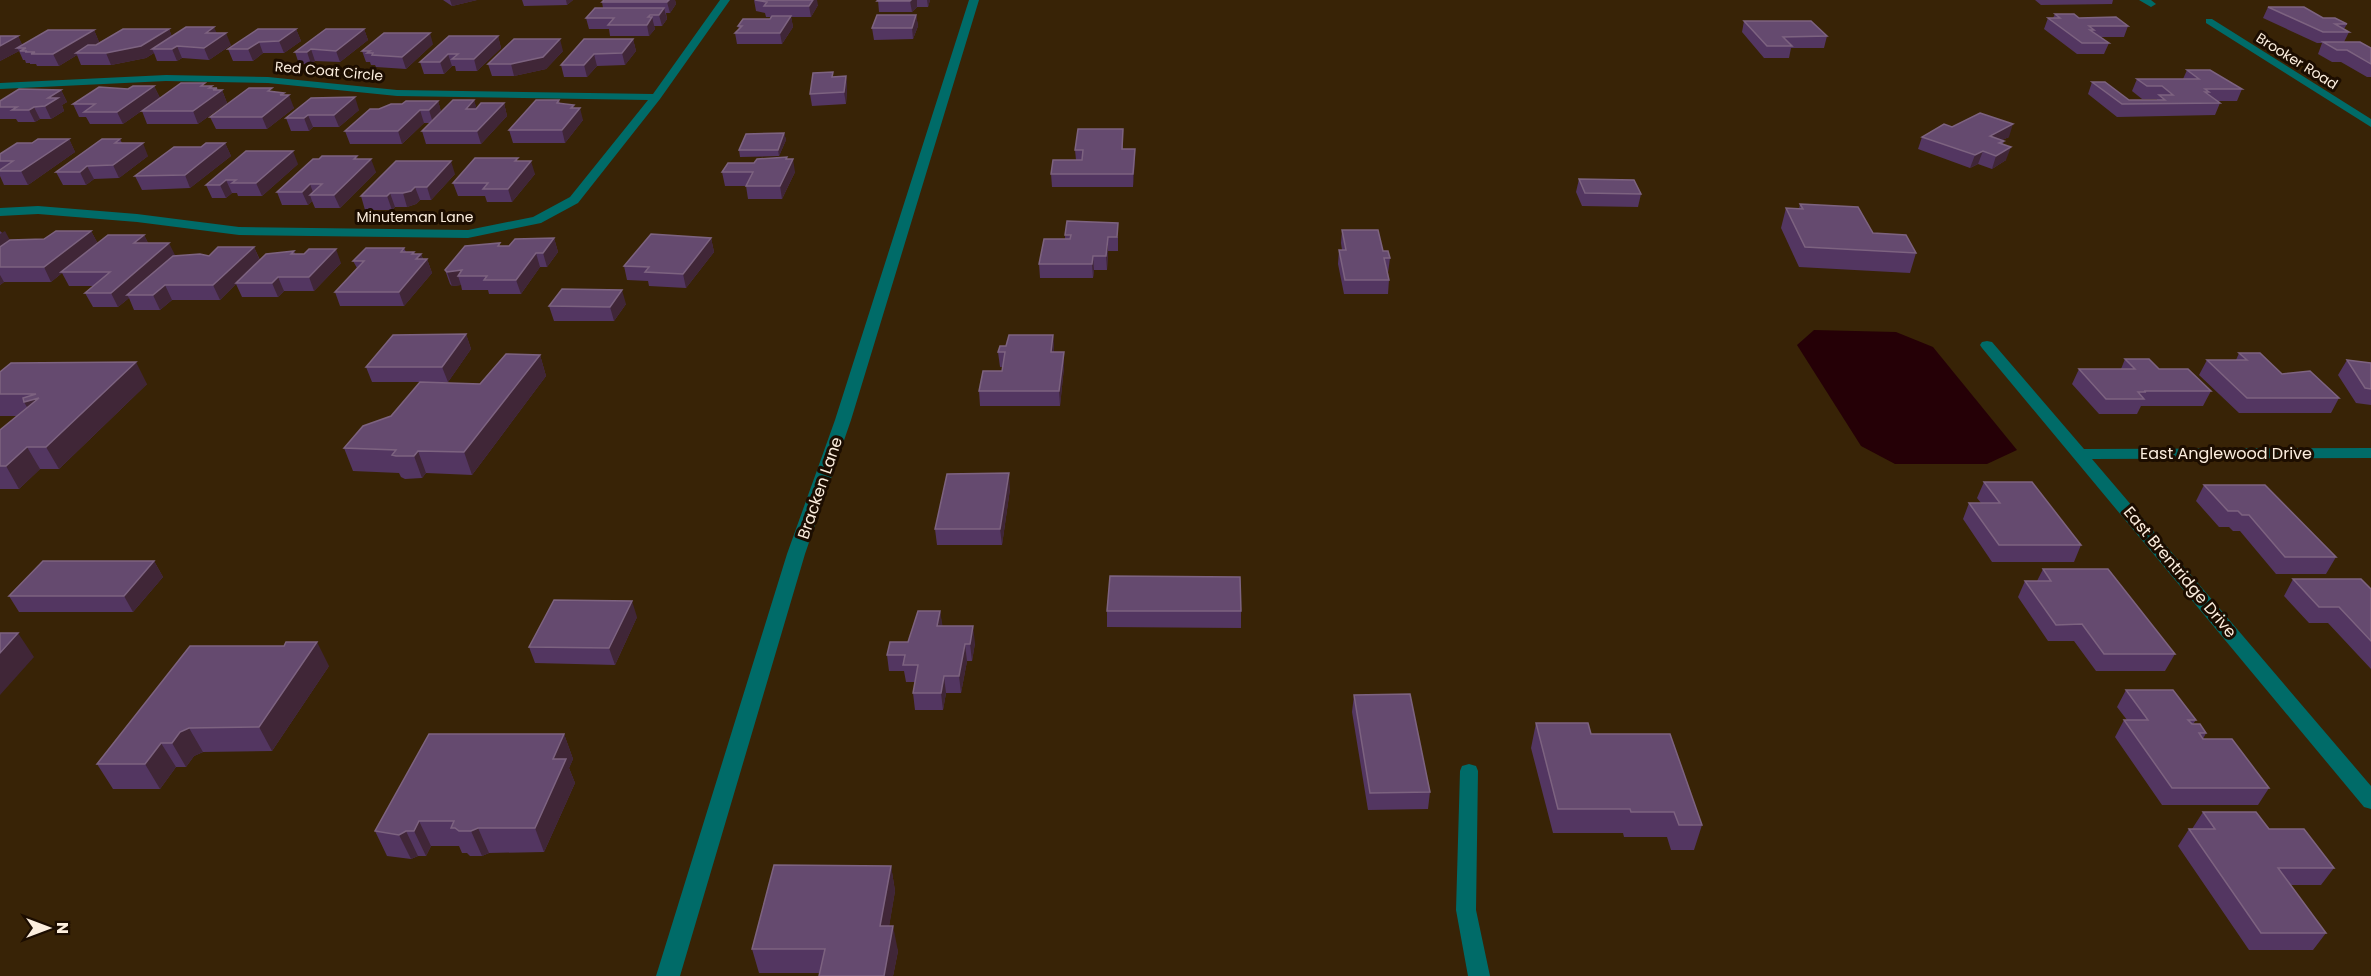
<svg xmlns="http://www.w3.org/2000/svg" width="2371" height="976" font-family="Poppins,sans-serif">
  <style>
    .water { fill: #250006 }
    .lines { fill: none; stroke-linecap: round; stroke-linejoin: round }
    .service { fill: #006b68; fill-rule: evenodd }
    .minor { fill: #006b68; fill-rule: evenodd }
    .wall { fill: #533661 }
    .shaded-wall { fill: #402637 }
    .building { fill: #654a6f; stroke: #7d6380; stroke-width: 1.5 }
    .labels { text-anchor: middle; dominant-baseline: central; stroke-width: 6; stroke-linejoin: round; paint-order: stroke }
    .far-street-label { font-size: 14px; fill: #fceede; stroke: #1c0d00 }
    .street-label { font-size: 16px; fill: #fceede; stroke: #1c0d00 }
  </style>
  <rect width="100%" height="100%" fill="#382306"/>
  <!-- water -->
  <path class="water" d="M1814,330l82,2 37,15 84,103 -30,14h-92l-34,-18 -64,-101z"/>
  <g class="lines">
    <!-- service -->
    <path class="service" d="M1469,764l7,2 2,5 -2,139 14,66h-22l-12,-66 4,-139 2,-5z"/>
    <!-- minor -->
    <path class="minor" d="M720,0h10l-70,99 -82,104 -37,20 -73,15 -229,-3 -102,-13 -99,-8 -38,2v-8l38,-2 99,8 102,13 229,3 65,-13 37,-20 78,-97 -251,-4 -129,-13 -102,-2 -166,8v-6l166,-8 102,2 129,13 256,4z
      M969,0h10l-128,420 -46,134 -125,422h-24l131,-422 48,-134z
      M2139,0h12l5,4 -5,3z
      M2206,19h6l159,100v8l-165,-104z
      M1987,341l5,1 92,107 287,-1v10l-279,1 279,327v23l-7,-2 -382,-459 -2,-3 2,-3z"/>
  </g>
  <!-- wall -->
  <path class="wall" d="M443,0h34l-25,6z
    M522,0h51l-6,5 -43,1z
    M604,0h71l1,4 -6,9h-4l1,6 -5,7h-8l1,3 -6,7h-39l-1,-7h-20l-3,-11 17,-10 -1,-6z
    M754,0l64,5 -7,12h-20l2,10 -11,17h-45l-2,-11 4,-4 -1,-3 32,-7 1,-2h-5l-1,-4 -9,-2z
    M878,0h52l-2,7h-11l-5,5h-33z
    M2035,0h78l-1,4 -71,1z
    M2268,7l55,11 24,6 -3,5 5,3 -5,10 27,6v29h-4l-26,-15h-9l-14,-8 4,-11h-5l-54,-25z
    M2055,14l24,4 49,8 -4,11h-23l8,6 -5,11h-27l-33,-25 4,-11h5z
    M916,15l2,11 -5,13 -39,1 -2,-12z
    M1744,21l83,15 -3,12h-33l-2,10h-25l-22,-26z
    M169,29l3,8 45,-4 14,12 -22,15 -27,-2 -5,3h-20l-3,-8 -8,5 -35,7h-30l-4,-10 -18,11h-22l-1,-2h-6v-1h-4l-1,-3h-2l-4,-9 -19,10v-25h18l4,9 72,-15 5,12 -6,3h3z
    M296,29l5,12 -17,12h-21l-10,8h-20l-5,-12z
    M364,29l4,11 -28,22 -25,-1 -4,3h-12l-4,-12z
    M498,36l3,12 -24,23h-21l-1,-5h-3l-8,8h-20l-4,-12z
    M633,39l3,12 -11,14 -28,1 -10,11h-23l-3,-12z
    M433,44l-27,25 -30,-2 -1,-2h-4l-1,-3h-4l-4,-11z
    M563,51l-17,18 -32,7h-22l-4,-12z
    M2187,70l55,19 -5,12h-18l1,2 -5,12 -98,2 -29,-23 4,-12 37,18h28v-1h-15l-10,-8 5,-12h46z
    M833,72v5l13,-1 1,12 -1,16 -34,2 -2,-12z
    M154,86l6,12 -37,26h-33l-4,-7h-7l-6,-13 55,-15z
    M206,86l12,4h4l5,13 -29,21h-51l-5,-13z
    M61,90l6,12 -5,3 2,6 -13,8h-11l-5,3h-17l-2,-3h-16v-18z
    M285,95l9,13 -27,21h-51l-6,-12z
    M311,98l48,12 -20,17h-26l-4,4h-18l-5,-13z
    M474,100l2,8 28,-5 3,13 -26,28h-55l-4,-13 8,-8h-6l-22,21h-52l-5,-13 57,-27 36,-3 3,11z
    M559,100l1,4 23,16 -18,23h-52l-4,-13z
    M1952,127l57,10 -7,3 2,1 -1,3 3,16 -14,9 -14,-5 -8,4 -52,-19 4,-12z
    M784,133l2,7 -7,16 -39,1 -1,-7z
    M69,139l6,13 -47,33h-24l-4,-9v-22l32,-11z
    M120,139l2,4 26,13 -29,22 -25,1 -8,6h-23l-7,-13z
    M1123,142v7h12l-2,38h-81l-1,-13 25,-14 -1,-10z
    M225,143l6,13 -41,32 -48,2 -7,-14 66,-29z
    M358,159l18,13 -36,36h-25l-3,-7 -4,4h-26l-5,-13z
    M787,159l8,13 -13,27h-34l-2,-13h-21l-3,-14 32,-9z
    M518,161l17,13 -23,28h-25l-2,-6h-27l-5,-13z
    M298,164l-36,32h-24l-1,-3h-5l-6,5h-14l-6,-13z
    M455,174l-24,26h-11l-4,4 -9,3h-12l-3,3h-27l-4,-14z
    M1579,179l62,15 -3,13 -56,-1 -6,-14z
    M1800,204l73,29 43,20 -6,20 -111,-6 -18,-39 5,-20 13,1z
    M1342,230l41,21 7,7 -2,15 1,7 -1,14h-44l-6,-30 1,-14h3l-1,-7z
    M0,231l10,9 34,-1 47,-8 7,13 46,-9 4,8 27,13h34l45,-9 6,13 34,-9 1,3 46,9 -27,28h-30l-6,6h-36l-6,-13 -16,16h-48l-12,10h-26l-5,-12 -11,9h-25l-8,-14 8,-7h-24l-7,-13 -11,9h-47l-4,3z
    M1065,235l53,2v14h-10l-1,19h-13l-1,8h-53l-1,-14 26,-25z
    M554,238l4,14 -11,15h-7l-19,27h-32l-1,-4h-26l-1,-5 -9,1 -2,-2 -5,-14 56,-24h8z
    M711,238l3,14 -28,36 -37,-2 -1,-5 -21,-1 -3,-14z
    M404,248l2,4h8l1,2h6l2,5h4l5,14 -28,33h-64l-5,-14 22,-24 -4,-7z
    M626,304l-12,17h-60l-5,-15z
    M466,334l5,15 -23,33h-76l-6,-15z
    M1053,335l1,17h10v15l-4,39h-80l-1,-15 23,-20 1,-4h-3l-2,-15 8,-6z
    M2239,353l43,21 57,24 -8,15h-92l-40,-38 8,-15h29z
    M540,355l6,21 -74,99 -46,-2 -4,5 -17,1 -4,-2 -2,-4 -46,-2 -9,-23z
    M2125,359l34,10 52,22 -8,15h-62l-4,8h-38l-27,-30 7,-15h42z
    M2347,360l24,3v42l-15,-2 -18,-28z
    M0,372l147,12 -88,85h-19l-21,20h-19v-59l17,-14h-17z
    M1984,482l97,63 -7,17h-82l-29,-43 6,-16h12l-4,-5z
    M2204,485l132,72 -10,17h-50l-36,-43h-7l-4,-4h-10l-23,-26z
    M1010,489l-8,56h-65l-2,-16z
    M154,561l9,16 -30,35h-114l-10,-16z
    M2043,569l132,85 -10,17h-69l-22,-30h-26l-30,-44 7,-16h12z
    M2293,579l78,10v80l-43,-46h-19l-25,-27z
    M940,611l2,15 33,17 -3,18h-5l-6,32h-15l-3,17h-28l-2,-17 2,-11h-9l-2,-11h-15l-2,-16 21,-13z
    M1107,611h134v17l-134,-1z
    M637,617l-22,48 -80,-2 -6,-16z
    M329,666l-57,85 -69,1 -9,4 -8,11h-10l-16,22h-47l-16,-25z
    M2126,690l70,30 -3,4 13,9 -3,6 66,49 -11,17h-96l-47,-68 9,-17h3l-10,-13z
    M1354,695l76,97 -2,17 -60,1 -16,-98z
    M1536,723l55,11 111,91 -8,25h-23l-4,-13h-43l-1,-4h-70l-22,-85z
    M564,734l9,25 -4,9 6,15 -31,69 -55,1 -7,3h-12l-3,-3h-5l-3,-7h-28l-5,10h-8l-7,3 -24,-3 -12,-25z
    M2203,812l66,17 65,39 -13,17h-31l36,48 -13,17h-64l-71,-104 11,-17h3z
    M891,866l4,25 -6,35 9,25 -5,25h-74v-3h-60l-7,-24z"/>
  <!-- shaded-wall -->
  <path class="shaded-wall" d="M450,0h27l-25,6z
    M566,0h7l-6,5z
    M669,0h6l1,4 -6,9 -3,-11z
    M813,0h4l1,5 -7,12 -2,-11z
    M911,0h6v7l-5,5 -2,-11z
    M927,0h3l-2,7z
    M664,8l3,11 -5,7 -3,-11z
    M650,15l1,4 1,-2 3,12 -6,7 -2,-11 1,-8z
    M916,15l2,11 -5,13 -1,-11z
    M791,16l2,11 -11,17 -2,-11z
    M214,27l5,11 7,-5 5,12 -22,15 -5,-12 2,-15z
    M169,29l4,11 -21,9 2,4 -8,5 -35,7 -5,-12z
    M296,29l5,12 -17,12 -5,-12z
    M364,29l4,11 -28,22 -4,-11z
    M94,30l5,12 -18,11h-5l1,2 -18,11 -6,-12z
    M430,33l3,11 -27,25 -4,-12z
    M18,36l6,12h-7l2,3 -19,10v-15z
    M498,36l3,12 -24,23 -3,-12z
    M560,39l3,12 -17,18 -32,7 -3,-12z
    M633,39l3,12 -11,14 -3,-12z
    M259,42l4,11 -10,8 -5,-12z
    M177,46l5,12 -5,3 -5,-12z
    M311,49l4,12 -4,3 -4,-12z
    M448,54l4,12 -8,8 -4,-12z
    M594,54l3,12 -10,11 -3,-12z
    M846,76l1,12 -1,16 -2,-12z
    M154,86l6,12 -37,26 -6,-12z
    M212,86l1,4 4,-2 2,4 3,-2 5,13 -29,21 -5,-13 16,-23z
    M61,90l6,12 -5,3 2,6 -13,8 -6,-13 3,-8z
    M284,93l2,5 3,-3 5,13 -27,21 -5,-12 18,-22z
    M355,97l4,13 -20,17 -5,-12z
    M474,100l4,13 -12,-4z
    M438,101l4,13 -9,9 -4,-13z
    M504,103l3,13 -26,28 -4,-13z
    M574,105l2,8 4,-5 3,12 -18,23 -3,-13 9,-22z
    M34,107l6,12 -5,3 -6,-12z
    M420,110l4,13 -22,21 -4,-13z
    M308,115l5,12 -4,4 -5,-13z
    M2013,124l-4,13 -24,11 5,-12z
    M784,133l2,7 -7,16 -1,-6z
    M69,139l6,13 -47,33 -7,-14z
    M143,143l5,13 -29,22 -6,-13z
    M225,143l6,13 -41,32 -5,-13z
    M2011,147l-5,13 -14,9 4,-13z
    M1135,149v13l-2,25v-13z
    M293,151l5,13 -36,32 -6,-13z
    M1983,151l-5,13 -8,4 5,-13z
    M357,156l4,13 10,-10 5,13 -36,36 -6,-13 20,-36z
    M787,157l2,11 4,-9 2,13 -13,27 -2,-13z
    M451,161l4,13 -24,26 -4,-13z
    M531,161l4,13 -23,28 -4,-13z
    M87,166l7,13 -8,6 -6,-13z
    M226,180l6,13 -6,5 -6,-13z
    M310,184l4,11h-4l2,6 -4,4 -6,-13z
    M415,187l5,13 -4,4 -9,3 -4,-14z
    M390,193l5,14 -3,3 -5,-14z
    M5,231l7,13 -12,10v-20z
    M91,231l7,13 -37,28 1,1 -11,9 -7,-15z
    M144,235l7,14 -17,-6z
    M1108,237v14l-1,19 -1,-14z
    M554,238l4,14 -11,15 -4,-14z
    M711,238l3,14 -28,36 -3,-14z
    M169,243l7,14 -49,38 2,3 -11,9 -7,-14z
    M254,247l6,14 -24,22v1l-16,16 -7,-15z
    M336,249l5,14 -27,28 -5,-14z
    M414,252l2,7 5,-5 3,9 3,-4 5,14 -28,33 -5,-14 13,-38z
    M536,253l4,14 -19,27 -5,-14z
    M1093,256l1,14 -1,8 -1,-14z
    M462,270l-4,6 3,9 -9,1 -5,-14z
    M0,275l4,7 -4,3z
    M278,277l6,14 -6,6 -6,-14z
    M165,285l7,15 -12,10 -7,-15z
    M622,290l4,14 -12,17 -4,-14z
    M466,334l5,15 -23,33 -6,-15z
    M1053,335l1,15 -2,17 -1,-15z
    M1064,352v15l-4,39 -1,-15z
    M540,355l6,21 -74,99 -8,-23z
    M136,362l11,22 -88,85 -13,-22z
    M39,398l-2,26 -13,-22z
    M27,447l13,22 -21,20 -13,-23z
    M418,451l8,22 -4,5 -8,-22z
    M1009,473l1,16 -8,56 -2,-16z
    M154,561l9,16 -30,35 -9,-16z
    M632,601l5,16 -22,48 -6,-17z
    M940,611l3,17 -6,-2z
    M973,626l2,17 -3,18 -2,-17z
    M18,633l16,24 -34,38v-42z
    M317,642l12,24 -57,85 -13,-24z
    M965,644l2,17 -6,32 -2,-17z
    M944,676l2,17 -3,17 -2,-17z
    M189,728l14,24 -9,4 -8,11 -14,-24 8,-11z
    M564,734l9,25 -4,9 6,15 -31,69 -9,-24 18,-69z
    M161,743l15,24 -16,22 -15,-25z
    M419,821l12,25 -5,10 -12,-25z
    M478,828l11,25 -7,3 -11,-25z
    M406,831l12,25 -7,3 -12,-24z
    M891,866l4,25 -10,60 -5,-25z
    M893,926l5,25 -5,25h-9z"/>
  <!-- building -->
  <path class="building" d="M604,0h65l-2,2h-65z
    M755,0h58l-4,6h-45l3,-4z
    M878,0h33l-1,1h-33z
    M2268,7h36l19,11h12l12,6h-12l14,8h-26z
    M595,8h69l-5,7h-9l-2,2h4l-5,8h-39l6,-7h-28z
    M2055,14h19l5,4 37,-1 12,9h-39l5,4h-4l19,13h-27l-34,-25h12z
    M877,15h39l-4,13h-40z
    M772,16h19l-11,17h-45l7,-7h-4l5,-7h27z
    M1744,21h67l16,15 -44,1 9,9h-25z
    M186,27h28l-8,6h20l-22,15 -27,-2 -5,3h-20z
    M123,29h46l-28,17 -35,7h-30l12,-8h8z
    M258,29h38l-17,12 -20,1 -11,7h-20z
    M326,29h38l-28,22 -25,-2 -4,3h-12z
    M48,30h46l-41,24h-22l4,-2h-10l2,-1h-7l6,-3h-9z
    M384,33h46l-28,24 -30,-2 1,-2h-6l3,-2h-8z
    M0,36h18l-18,10z
    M449,36h49l-24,23h-22l6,-5h-10l-8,8h-20z
    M514,39h46l-17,18 -32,7h-23z
    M584,39h49l-11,14 -28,1 -10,11h-23z
    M2323,42h37l11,6v16l-24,-14h-10z
    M2187,70h23l32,19h-37l4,3h-4l15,11 -98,1 -30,-22h13l24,18h36l-6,-5h14l-11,-9h-15l-10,-7h62z
    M833,72l-1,5 14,-1 -2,16 -34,2 3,-21z
    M181,83h24l-4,3h11l-3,2h8l-4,2h9l-29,21h-51z
    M133,86h21l-37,26h-33l11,-8h-22l26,-17 29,2z
    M249,88h23l-4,3 16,2 -4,2h9l-27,22h-52z
    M19,89l42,1 -13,8h10l-13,8 -11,1 -5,3h-17l5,-3h-17v-6z
    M355,97l-21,18h-26l-4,3h-18l25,-20z
    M453,100h21l-8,9h10l5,-6h23l-27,28h-55z
    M536,100h23l-2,3 17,2 -3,3h9l-18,22h-53z
    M406,101h32l-9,9h-9l-22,21h-53l25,-22h9l12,-5h11z
    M1980,113l33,11 -23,12 14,5 -5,2 12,4 -15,9 -13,-5 -8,4 -53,-18 22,-13 8,3z
    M1078,129h45l-1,20h13l-2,25h-82l2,-14h29l1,-10h-8z
    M784,133l-6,17h-39l7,-16z
    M38,139h31l-48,32h-21v-1l13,-9h-13v-7l17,-11h15z
    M102,139h18l-5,4h28l-30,22 -26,1 -7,6h-24z
    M206,143h19l-40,32 -50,1 39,-29h27z
    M246,151h47l-37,32h-24l4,-3h-10l-6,5h-14z
    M322,156h35l-3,3h17l-37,36h-24l12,-11h-12l-8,8h-25l36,-33h6z
    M787,157l-1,2h7l-13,27h-34l7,-14h-31l6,-9h26l3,-4z
    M475,158h43l-3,3h16l-23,28h-25l5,-6h-35z
    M396,161h55l-24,26h-12l-4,4 -8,2h-13l-3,3h-26z
    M1579,179l55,1 7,14 -56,-1z
    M1800,204l58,3 15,26 33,2 10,18 -111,-6 -19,-39 17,1z
    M1067,221l51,2 -1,14h-9l-2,19h-13l-1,8h-53l5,-25h26l1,-4h-6z
    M1342,230h36l5,21h5l2,7h-6l5,22h-44l-6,-30h7z
    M56,231h35l-47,36h-44v-20l10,-7 34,-1z
    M651,234l60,4 -28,36 -38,-2 4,-5 -25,-1z
    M108,235h36l-10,8h35l-58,50h-26l25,-21h-49z
    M554,238l-11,15h-7l-20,27h-32l3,-4h-29l4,-6 -15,2 -2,-2 20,-24 35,-3 -2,3h11l6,-7z
    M218,247h36l-41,38h-48l-12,10h-26l46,-39 27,-2 9,2z
    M366,248h38l-3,4h13l-2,2h9l-5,5h11l-28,33h-64l29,-31h-11z
    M309,249h27l-27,28h-31l-6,6h-36l30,-29 28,-3 -3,3h13z
    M562,289l60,1 -12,17 -61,-1z
    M466,334l-24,33h-76l27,-32z
    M1009,335h44l-2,17h13l-5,39h-80l4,-20h19l3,-19h-7l2,-6h6z
    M2239,353h21l22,21 28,-3 29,27h-92l-40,-38h40z
    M506,354l34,1 -76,97 -46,-1 -4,5h-18l-4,-1 4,-5 -52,-2 19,-22 28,-10 29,-34 60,2z
    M2125,359h24l10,10h29l23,22h-67l2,1h-8l6,7h-38l-27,-30h56z
    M2347,360l24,3v26l-6,-1z
    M136,362l-90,85h-19l-21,19h-6v-36l39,-32 -15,4 -1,-4 13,-4h-36v-22l11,-9z
    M1009,473l-9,56h-65l12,-55z
    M1984,482h48l49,63h-82l-30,-42h31z
    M2204,485h61l71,72h-51l-36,-42h-7l-4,-4h-10z
    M43,561h111l-30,35h-115z
    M2043,569h65l67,85h-71l-22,-30 -26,1 -31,-44h26z
    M1110,576l130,1 1,34h-134z
    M2293,579h68l10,10v52l-32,-34h-20z
    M554,600l78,1 -23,47 -80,-1z
    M918,611h22l-3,15h36l-3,18h-5l-6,32h-15l-3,17h-28l5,-28h-15l2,-10h-18l3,-13h18z
    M0,633h18l-18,20z
    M286,642h31l-58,85 -70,1 -9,4 -8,11h-11l-16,21h-48l93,-118h94z
    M2126,690h47l23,30h-8l4,4h8l6,9h-7l4,6h29l37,49h-97l-48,-68h24z
    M1410,694l20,98 -60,1 -16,-98z
    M1536,723h52l3,11h79l32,91h-23l-5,-13h-43l-1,-3h-72z
    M429,734h135l-11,25h13l-31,69h-57l-7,3h-12l-4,-3h-4l3,-7h-35l-5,10h-8l-7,4 -24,-4z
    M2203,812h53l13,17h35l30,39h-56l48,65h-65l-72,-104h26z
    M774,865l117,1 -11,60h13l-9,50h-65l6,-27h-73z"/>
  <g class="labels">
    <!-- far-street labels -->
    <g class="far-street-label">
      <text transform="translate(2297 61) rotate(32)">Brooker Road</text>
      <text transform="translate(329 71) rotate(5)">Red Coat Circle</text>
      <text x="415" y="217">Minuteman Lane</text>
    </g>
    <!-- street labels -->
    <g class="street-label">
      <text x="2226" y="453">East Anglewood Drive</text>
      <text transform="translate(820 488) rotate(-71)">Bracken Lane</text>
      <text transform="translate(2180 572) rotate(50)">East Brentridge Drive</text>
    </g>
  </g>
  <!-- north arrow -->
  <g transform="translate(48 928) rotate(90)" stroke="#1c0d00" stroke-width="4.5" paint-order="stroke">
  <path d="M0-4.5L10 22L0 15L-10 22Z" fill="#fceede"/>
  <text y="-9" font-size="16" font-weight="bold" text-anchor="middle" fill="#fceede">N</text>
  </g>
</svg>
